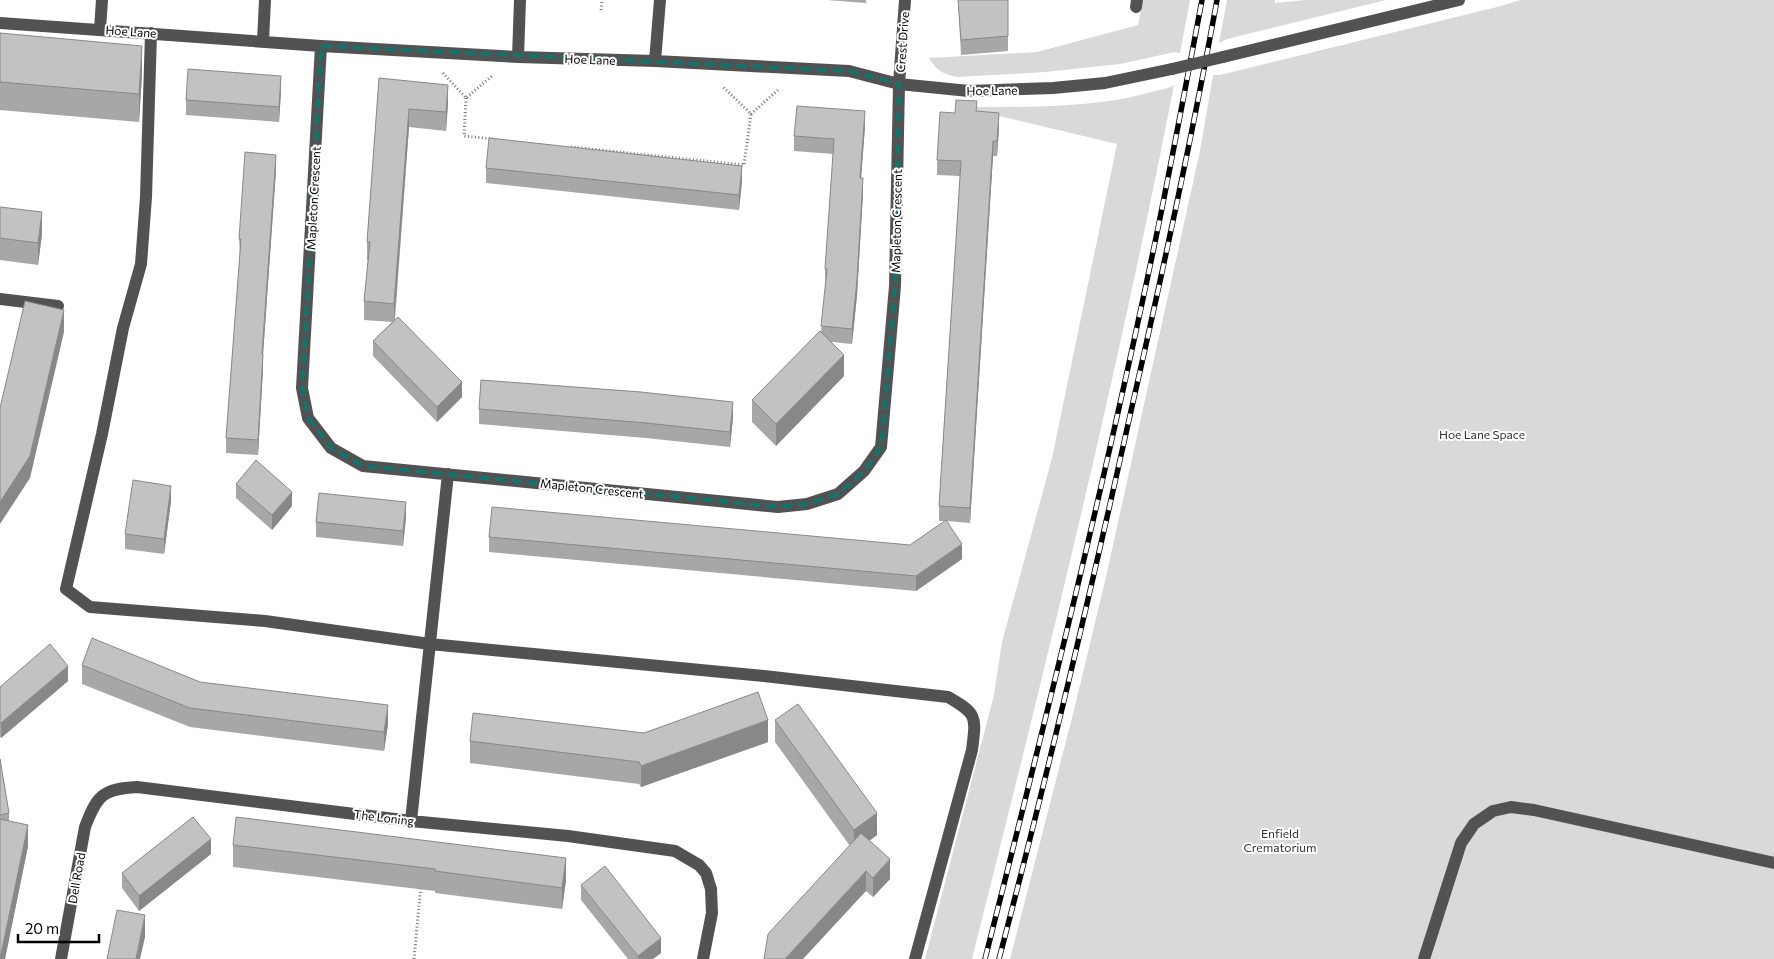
<svg xmlns="http://www.w3.org/2000/svg" width="1774" height="959" font-family="Commissioner,sans-serif">
  <style>
    .green { fill: #d9d9d9 }
    .lines { fill: none; stroke-linecap: round; stroke-linejoin: round }
    .path { stroke: #747474; stroke-width: 3; stroke-dasharray: 1 2.5; stroke-linecap: butt }
    .minor { stroke: #525252; stroke-width: 12 }
    .rail-casing { stroke: #000; stroke-width: 5.5 }
    .rail { stroke: #fff; stroke-width: 4; stroke-dasharray: 11; stroke-linecap: butt }
    .minor-bridge { stroke: #525252; stroke-width: 12 }
    .wall { fill: #a7a7a7 }
    .shaded-wall { fill: #888 }
    .building { fill: #c2c2c2; stroke: #888 }
    .marked { fill: none; stroke: #0f766e; stroke-width: 4; stroke-dasharray: 10 6; stroke-linejoin: round }
    .labels { text-anchor: middle; dominant-baseline: central; stroke-width: 4; stroke-linejoin: round; paint-order: stroke }
    .street-label { font-size: 12px; fill: #000; stroke: #fff }
    .park-label { font-size: 12px; fill: #303030; stroke: #fff }
  </style>
  <rect width="100%" height="100%" fill="#fff"/>
  <!-- green -->
  <path class="green" d="M1143,0h47l-10,53 -5,-1 -55,12 -75,8 -87,5c-15,-3 -20,-5 -29,-19l108,-6 101,-27z
    M1227,0h48v3l31,-3h80l-159,39 -8,4z
    M1520,0h254v959h-764l64,-249 31,-129 95,-430 13,-76h7l281,-69z
    M1174,85c-57,293 -129,584 -202,874h-47l69,-264 8,-53 50,-184 65,-314 -156,-37c55,0 111,1 166,-9 14,-3 27,-7 41,-10z"/>
  <g class="lines">
    <!-- path -->
    <path class="path" d="M601,10l1,-10
      M443,73l23,25 26,-22
      M466,98l-2,38 29,3
      M751,114l28,-25
      M571,147l173,18 7,-51 -29,-28
      M414,959l7,-74"/>
    <!-- minor -->
    <path class="minor" d="M1136,7l1,-7
      M0,23l321,23 197,11 137,4 194,10 50,13 70,7 84,-3 52,-5 67,-14
      M100,29l2,-29
      M151,33l-5,164 -5,67 -18,64 -21,106 -36,155 24,18 175,14 165,23 334,32 184,21c30,17 28,20 24,53l-57,209
      M263,41l2,-41
      M321,46l-19,342 6,30 23,30 32,18 415,41 29,-3 31,-10 26,-23 17,-24 14,-161 4,-202 6,-84
      M518,57l2,-57
      M1223,57l236,-57
      M655,61l5,-61
      M0,299l58,7
      M411,821l37,-347
      M61,959l24,-132c12,-32 18,-38 52,-40l274,34 157,15 107,15 24,14 7,8 5,16 1,24 -9,46
      M1424,959l37,-116 13,-19 19,-13 18,-4 23,3 240,53"/>
    <defs>
      <path id="rail" d="M985,959c62,-244 123,-489 174,-736 15,-74 29,-149 43,-223
        M999,959c48,-182 91,-364 132,-548 31,-136 61,-273 86,-411"/>
    </defs>
    <!-- rail casing -->
    <use href="#rail" class="rail-casing"/>
    <!-- rail -->
    <use href="#rail" class="rail"/>
    <!-- minor-bridge -->
    <path class="minor-bridge" d="M1172,69l51,-12"/>
  </g>
  <!-- wall -->
  <path class="wall" d="M827,0h39v3z
    M958,0h50v51l-47,4z
    M0,33l142,41 -3,48 -139,-12z
    M379,78l69,25 -2,28 -37,-4 -14,193 67,77 -25,25 -64,-66v-15l19,-19 -28,-2v-19l4,-41h-1v-18z
    M281,91l-2,31 -93,-7v-15z
    M977,111l22,17 -2,28h-4l-23,367 -23,-2 15,38 -46,32 -427,-39v-15l421,8 35,-24h-6v-15l21,-330 -23,-1v-15l18,-47z
    M865,126l-4,52 2,15 -6,102 -5,49 -20,-2 12,34 -68,70 -24,-24v-22l69,-68 5,-48h-1v-15l8,-115 -39,-3v-15z
    M486,168l256,13 -3,29 -253,-27z
    M276,170l-13,184v15l-5,86 -32,-2v-15l14,-184 -1,-15z
    M0,207l42,27 -4,31 -38,-5z
    M479,409l254,8 -3,30 -84,-9 -167,-14z
    M236,484l56,22 -20,24 -36,-32z
    M171,501l-7,53 -39,-5v-15z
    M406,517l-3,29 -87,-9v-15z
    M82,665l306,59 -4,27 -194,-24 -108,-43z
    M68,681l-67,57 -1,-1v-50z
    M775,720l102,115 -8,6 21,38 -17,18 -7,-6 -16,-45 -75,-104z
    M644,733l124,9 -127,45 -2,-3 -169,-21v-22z
    M0,759l9,54v8l19,25 -23,113h-5z
    M233,845l333,35 -4,29 -127,-16v-2l-202,-24z
    M211,854l-72,57 -17,-23v-15z
    M581,885l80,68 -8,6h-25l-47,-59z"/>
  <!-- shaded-wall -->
  <path class="shaded-wall" d="M142,46v28l-3,48v-28z
    M281,76v15l-2,31v-15z
    M448,85v18l-2,28v-19z
    M409,109v18l-15,196v-19z
    M865,111v15l-5,67v-15z
    M999,113v15l-2,28v-15z
    M993,141v15l-23,367v-15z
    M276,155v15l-14,199v-15z
    M742,166v15l-3,29v-15z
    M863,178v15l-6,102 -5,49v-15z
    M42,212v22l-4,31v-22z
    M64,310v22l-34,146 -30,46v-22z
    M263,354v15l-5,86v-15z
    M844,355v21l-68,70v-22z
    M462,382v15l-25,25v-15z
    M733,402v15l-3,30v-15z
    M171,486v15l-7,53v-15z
    M292,492v14l-20,24v-15z
    M406,502v15l-3,29v-15z
    M962,544v15l-46,32v-15z
    M68,666v15l-67,57v-15z
    M388,705v19l-4,27v-19z
    M768,720v22l-127,45v-21z
    M877,813v22l-23,17v-22z
    M28,825v21l-23,113h-5z
    M211,839v15l-72,57v-15z
    M566,858v22l-4,29v-21z
    M890,859v20l-17,18v-19z
    M866,871v20l-63,68h-18z
    M145,915v22l-5,22h-4z
    M661,938v15l-8,6h-15v-3z"/>
  <!-- building -->
  <path class="building" d="M958,0h50v36l-47,4z
    M0,33l142,13 -3,48 -139,-12z
    M188,69l93,7 -2,31 -93,-7z
    M379,78l69,7 -2,27 -37,-3 -15,195 -30,-3 6,-59h-3z
    M956,100l21,1 -1,10 23,2 -2,28h-4l-23,367 -31,-2 22,-345 -24,-1 3,-48 15,1z
    M797,106l68,5 -5,67h3l-6,102 -5,49 -31,-3 6,-57h-2l9,-130 -40,-3z
    M489,138l253,28 -3,29 -253,-27z
    M245,152l31,3 -14,199h1l-5,86 -32,-2 15,-199h-2z
    M0,207l42,5 -4,31 -38,-5z
    M25,301l39,9 -34,146 -30,46v-94z
    M398,317l64,65 -25,25 -64,-66z
    M820,331l24,24 -68,69 -24,-24z
    M481,380l160,12 92,10 -3,30 -84,-9 -167,-14z
    M256,460l36,32 -20,23 -36,-31z
    M133,480l38,6 -7,53 -39,-5z
    M319,493l87,9 -3,29 -87,-9z
    M492,507l418,38 36,-25 16,24 -46,32 -427,-39z
    M92,638l108,44 188,23 -4,27 -194,-24 -108,-43z
    M50,644l18,22 -67,57 -1,-1v-35z
    M758,692l10,28 -127,46 -2,-4 -169,-21 3,-28 171,20z
    M798,704l79,109 -23,17 -79,-110z
    M0,759l9,54 -9,2z
    M193,817l18,22 -72,57 -17,-23z
    M236,817l330,41 -4,30 -127,-17v-2l-202,-24z
    M0,819l28,6 -28,134z
    M861,833l29,26 -17,19 -7,-7 -81,88h-21l4,-25z
    M605,866l56,72 -23,18 -57,-71z
    M117,910l28,5 -9,44h-29z"/>
  <!-- marked area -->
  <path class="marked" d="M321,46l528,25 50,13 -4,202 -14,161 -17,24 -26,23 -31,10 -29,3 -415,-41 -32,-18 -23,-30 -6,-30z"/>
  <g class="labels">
    <!-- street labels -->
    <g class="street-label">
      <text transform="translate(131 31) rotate(4)">Hoe Lane</text>
      <text transform="translate(902 42) rotate(-86)">Crest Drive</text>
      <text transform="translate(590 59) rotate(2)">Hoe Lane</text>
      <text transform="translate(992 90) rotate(-1)">Hoe Lane</text>
      <text transform="translate(313 198) rotate(-87)">Mapleton Crescent</text>
      <text transform="translate(896 221) rotate(-89)">Mapleton Crescent</text>
      <text transform="translate(592 488) rotate(6)">Mapleton Crescent</text>
      <text transform="translate(384 817) rotate(7)">The Loning</text>
      <text transform="translate(76 878) rotate(-80)">Dell Road</text>
    </g>
    <!-- park labels -->
    <g class="park-label">
      <text x="1482" y="434">Hoe Lane Space</text>
      <text x="1280" y="833">Enfield<tspan x="1280" dy="14">Crematorium</tspan></text>
    </g>
  </g>
  <!-- scale -->
  <path d="M18 934v8h81v-8" fill="none" stroke="#000000" stroke-width="2.5"/>
  <text x="25" y="934" font-size="15" fill="#000000" stroke="#ffffff" stroke-width="4" paint-order="stroke">20 m</text>
</svg>
